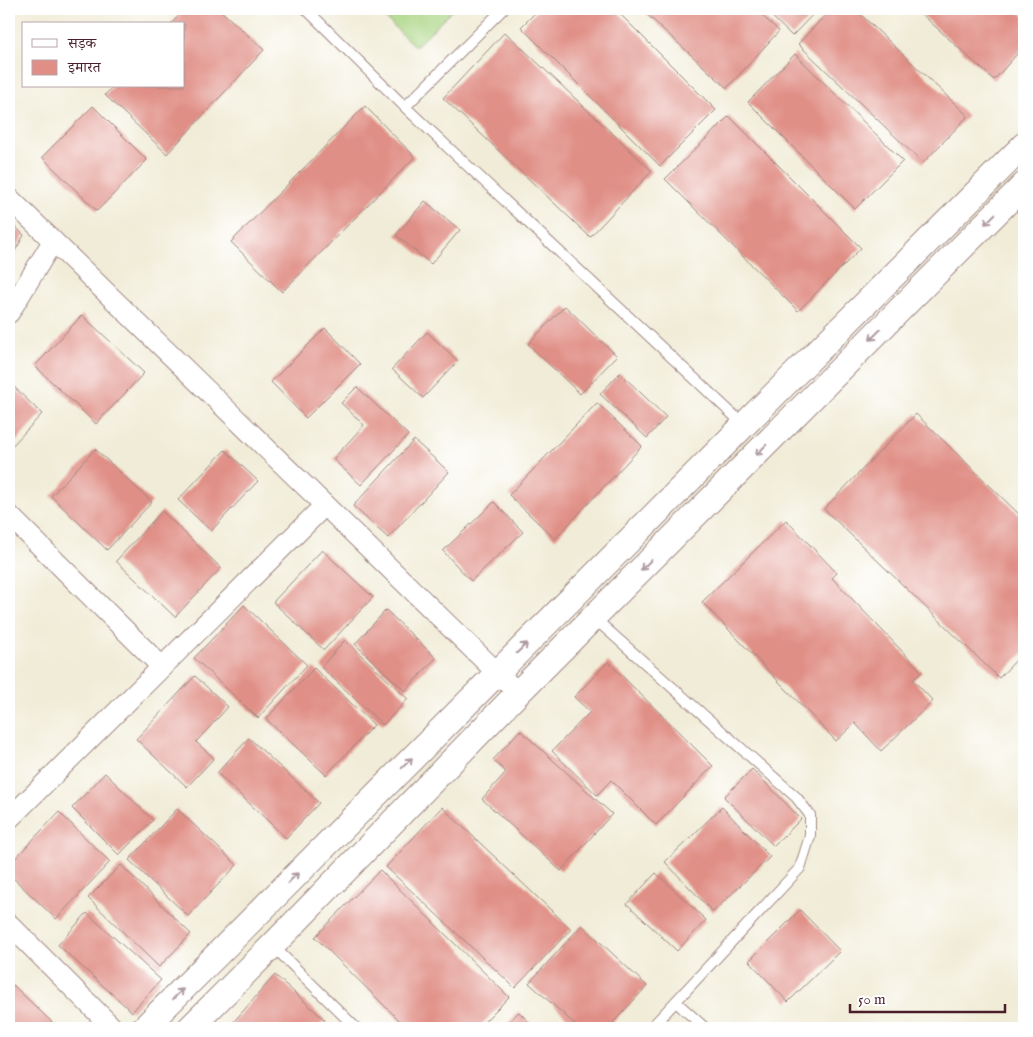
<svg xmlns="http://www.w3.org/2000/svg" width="1033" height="1037" font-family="'IM FELL English','Noto Serif Devanagari',serif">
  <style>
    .green { fill: #a9d481; stroke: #7a7a56 }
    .building { fill: #e08f86 }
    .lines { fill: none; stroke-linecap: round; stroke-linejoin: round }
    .service-casing { stroke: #9e8681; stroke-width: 12 }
    .minor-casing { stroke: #9e8681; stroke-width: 22 }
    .tertiary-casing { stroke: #9e8681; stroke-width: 27 }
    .service { stroke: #fff; stroke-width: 10 }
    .minor { stroke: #fff; stroke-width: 20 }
    .tertiary { stroke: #fff; stroke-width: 25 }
    .oneway { stroke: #ae9aa0 }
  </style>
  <rect width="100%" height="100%" fill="#fff"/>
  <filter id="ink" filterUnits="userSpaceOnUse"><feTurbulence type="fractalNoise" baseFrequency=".02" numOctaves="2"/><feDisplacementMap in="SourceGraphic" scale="10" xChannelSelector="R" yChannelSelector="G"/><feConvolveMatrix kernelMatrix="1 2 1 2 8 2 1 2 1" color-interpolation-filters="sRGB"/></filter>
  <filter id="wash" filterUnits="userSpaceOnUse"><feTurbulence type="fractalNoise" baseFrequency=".0096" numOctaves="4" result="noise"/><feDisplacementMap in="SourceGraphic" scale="20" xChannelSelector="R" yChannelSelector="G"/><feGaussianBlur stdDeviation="1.12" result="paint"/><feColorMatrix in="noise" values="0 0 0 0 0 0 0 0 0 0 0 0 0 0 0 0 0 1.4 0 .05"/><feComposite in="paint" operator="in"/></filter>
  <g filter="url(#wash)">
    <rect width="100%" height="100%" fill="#f1ecd7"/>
    <!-- green -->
    <path class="green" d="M376,9h78l-39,38z"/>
    <g id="blocks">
      <!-- building -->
      <path class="building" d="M185,9h34l45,41 -97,104 -62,-59 8,-9h71v-62h-13z
        M539,9h76l101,101 -56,56 -139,-139z
        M641,9h114l24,22 -52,57z
        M764,9h54l-26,27z
        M831,9h24l113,107 -45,47 -125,-119z
        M916,9h100l8,7v30l-30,34z
        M505,32l147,139 -62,66 -147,-139z
        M795,54l108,107 -48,48 -107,-107z
        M93,106l54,54 -50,51 -55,-54z
        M365,106l50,51 -133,135 -51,-50z
        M729,116l132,132 -63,63 -133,-132z
        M425,201l35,29 -29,34 -35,-29z
        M9,221l15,14 -15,27z
        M565,306l52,50 -37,38 -52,-50z
        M82,315l62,58 -48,51 -61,-58z
        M325,328l35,36 -54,54 -35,-36z
        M427,332l31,29 -35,37 -31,-29z
        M620,373l46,44 -19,21 -47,-44z
        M9,382l33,32 -33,35z
        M357,387l51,48 -47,50 -28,-26 31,-34 -23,-22z
        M597,403l45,43 -87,93 -46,-44z
        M916,414l108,105v133l-25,26 -175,-169z
        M414,440l35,32 -61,66 -35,-32z
        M95,449l57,53 -45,48 -56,-54z
        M225,450l33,31 -47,50 -33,-31z
        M494,502l29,30 -52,49 -28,-30z
        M162,511l59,57 -46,49 -59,-56z
        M786,520l51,53 -5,5 90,94 -9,8 20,21 -52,50 -26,-28 -19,18 -134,-139z
        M322,550l51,47 -49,53 -51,-48z
        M244,605l63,60 -49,53 -64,-60z
        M386,610l50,48 -31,33 -50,-47z
        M345,640l63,59 -25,26 -62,-58z
        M608,662l105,104 -57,59 -45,-45 -14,15 -45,-44 38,-39 -16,-15z
        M314,668l60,57 -48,50 -60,-56z
        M195,676l33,31 -32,35 18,16 -27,29 -51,-48z
        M520,730l92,84 -51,57 -79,-72 24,-27 -13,-12z
        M249,738l70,65 -33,35 -69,-65z
        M752,769l49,50 -27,27 -50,-49z
        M105,773l48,47 -34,35 -47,-47z
        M442,807l129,122 -56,59 -129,-121z
        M722,807l48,50 -57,55 -48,-50z
        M177,809l60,56 -49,51 -59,-56z
        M59,812l51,50 -54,57 -47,-45v-9z
        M121,865l70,69 -32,33 -71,-69z
        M380,870l129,127 -31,31h-71l-92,-91z
        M656,873l50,47 -29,31 -50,-47z
        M800,910l40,41 -52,51 -39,-41z
        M87,913l74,67 -29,32 -74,-67z
        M582,925l65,61 -39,42h-29l-50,-45z
        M275,975l50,45 -7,8h-90z
        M13,985l45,43h-49v-39z
        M519,1012l16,16h-33z"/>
    </g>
  </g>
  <g filter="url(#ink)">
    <use href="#blocks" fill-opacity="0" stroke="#9e8681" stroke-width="1"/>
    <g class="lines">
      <defs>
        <path id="service" d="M306,9l99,98 339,318
          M405,107l98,-98
          M594,618l202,179 14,18v21l-10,32 -149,160
          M273,946l83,82
          M676,1002l29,26"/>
        <path id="minor" d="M9,198l509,495
          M9,313l44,-72
          M9,515l153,152
          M9,819l316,-314
          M9,924l104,104"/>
        <path id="tertiary" d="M144,1028l600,-603 280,-280
          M190,1028l83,-83 245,-252 506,-508"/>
      </defs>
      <!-- service casing -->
      <use href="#service" class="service-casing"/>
      <!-- minor casing -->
      <use href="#minor" class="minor-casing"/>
      <!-- tertiary casing -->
      <use href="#tertiary" class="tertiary-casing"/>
      <!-- service -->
      <use href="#service" class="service"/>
      <!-- minor -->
      <use href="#minor" class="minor"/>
      <!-- tertiary -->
      <use href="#tertiary" class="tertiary"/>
    </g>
    <!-- one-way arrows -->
    <defs><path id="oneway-shaft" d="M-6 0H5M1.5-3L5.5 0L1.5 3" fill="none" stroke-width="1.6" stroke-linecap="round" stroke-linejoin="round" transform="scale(1.25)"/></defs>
    <g class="oneway">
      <use href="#oneway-shaft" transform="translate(990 219) rotate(135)"/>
      <use href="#oneway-shaft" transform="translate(875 335) rotate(135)"/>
      <use href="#oneway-shaft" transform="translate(761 450) rotate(135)"/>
      <use href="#oneway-shaft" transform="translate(646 565) rotate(135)"/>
      <use href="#oneway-shaft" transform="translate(522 648) rotate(-45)"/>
      <use href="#oneway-shaft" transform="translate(407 763) rotate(-45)"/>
      <use href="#oneway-shaft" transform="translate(293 878) rotate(-45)"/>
      <use href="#oneway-shaft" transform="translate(178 994) rotate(-45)"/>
    </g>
  </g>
  <!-- margin -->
  <rect width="1033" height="1037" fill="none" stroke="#fff" stroke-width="30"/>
  <!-- legend -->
  <rect x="22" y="22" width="162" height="65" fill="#ffffff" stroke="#b7a5aa"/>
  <rect x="32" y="39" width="25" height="8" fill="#ffffff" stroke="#b7a5aa"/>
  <text x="68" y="48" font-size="15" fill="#4a1f2b">सड़क</text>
  <rect x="32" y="60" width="25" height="15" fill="#e08f86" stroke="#b7a5aa"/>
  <text x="68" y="72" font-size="15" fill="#4a1f2b">इमारत</text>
  <!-- scale -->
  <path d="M850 1004v8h155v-8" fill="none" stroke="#4a1f2b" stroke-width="2.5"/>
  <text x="858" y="1004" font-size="15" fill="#4a1f2b" stroke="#ffffff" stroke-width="4" paint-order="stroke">50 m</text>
</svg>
